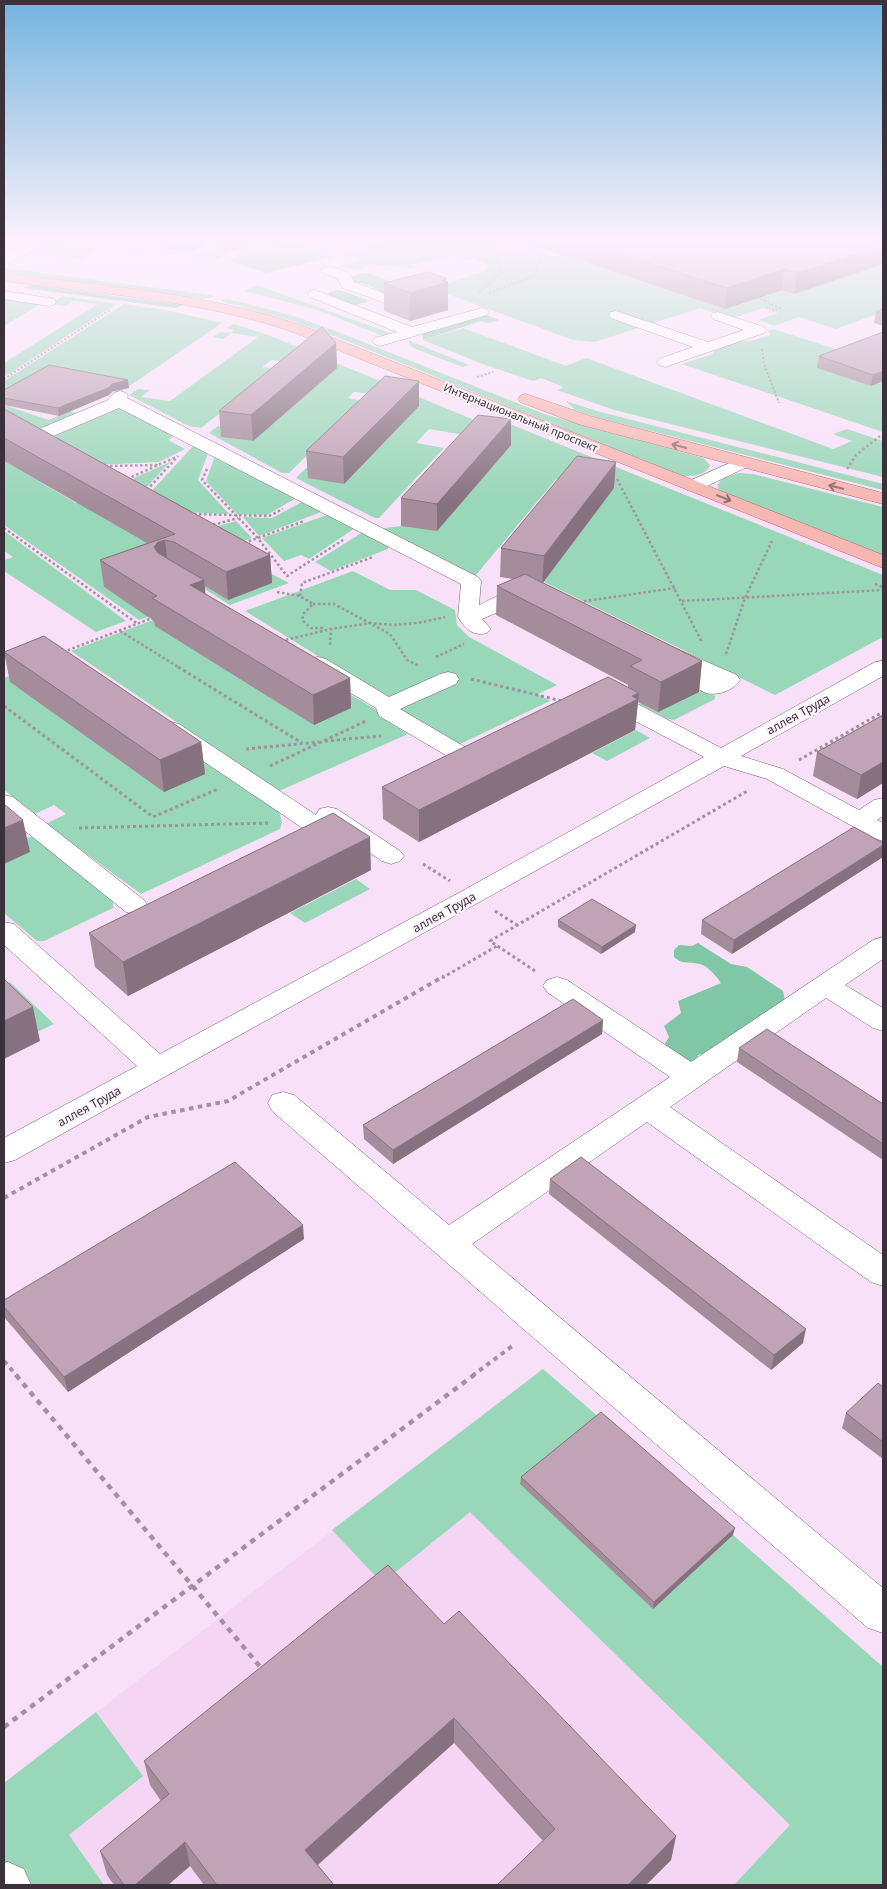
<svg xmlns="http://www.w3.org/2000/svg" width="887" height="1889" font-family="'Noto Sans',sans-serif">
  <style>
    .built { fill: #f4d6f4 }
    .green { fill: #98d7b8 }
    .forest { fill: #80c7a5 }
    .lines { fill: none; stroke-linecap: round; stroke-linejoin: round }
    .minor-casing { stroke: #705b70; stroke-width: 1 }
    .major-casing { stroke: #b06967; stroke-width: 1 }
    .path-far4 { stroke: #a191a1; stroke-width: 2; stroke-dasharray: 2 2; stroke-linecap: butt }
    .path-far3 { stroke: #a191a1; stroke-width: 2.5; stroke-dasharray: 2.5 2.5; stroke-linecap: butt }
    .path-far2 { stroke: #a191a1; stroke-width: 3; stroke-dasharray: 3 3; stroke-linecap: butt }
    .path-far1 { stroke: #a191a1; stroke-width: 4; stroke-dasharray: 4.5 4.5; stroke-linecap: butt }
    .path { stroke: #a191a1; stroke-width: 4.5; stroke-dasharray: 5.5 5.5; stroke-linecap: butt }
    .minor { fill: #fff; fill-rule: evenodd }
    .major { fill: #f6b7b2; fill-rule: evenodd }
    .wall { fill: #a58c9b }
    .shaded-wall { fill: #86727e }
    .building { fill: #c0a3b4; stroke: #86727e }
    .oneway { stroke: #8f6d70 }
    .labels { text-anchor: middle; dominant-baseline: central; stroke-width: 4; stroke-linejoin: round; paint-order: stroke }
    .far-street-label { font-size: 11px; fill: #3a313a; stroke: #fdf3fd }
    .street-label { font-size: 12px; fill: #3a313a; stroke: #fdf3fd }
  </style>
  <rect width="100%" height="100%" fill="#f8e1f8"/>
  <!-- built -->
  <path class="built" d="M543,1369l340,298v218h-875l-4,-6v-96z"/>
  <!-- green -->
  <path class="green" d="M86,240h22l-4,2 39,5 -4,3 -58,-7z
    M223,240h57l-49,12 -13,7 -54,-6 5,-3 33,4z
    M350,240h138l-6,2 43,14 12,-4 14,6 10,-3 164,54 20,-7 -144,-62h172l21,54 89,-30v48l-47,17 -37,-12 -25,9 -16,-6 20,-7 -15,-5 -32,11 -31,-11 -105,34 -22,-2 -131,-48 2,-7 43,-15 1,-5 -15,-7 -6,2 -15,-5 -41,10 6,2c-12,4 -22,-1 -35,-2 -18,-1 -19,10 -42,1l23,-6 -18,-6 24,-6z
    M50,244l48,5 -18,10 -52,-7 10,-5z
    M4,268l206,27 4,2 -9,2 -201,-27z
    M257,285l133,48 -7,3 -66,-26 -73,-19z
    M63,296l53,8 -112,73v-14l94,-59 -24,-3 -9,5 -15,-2z
    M7,298l35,5 -38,23v-26z
    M229,299l65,17 39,14 214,85 156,43 7,7c-4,11 -18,11 -28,11l-358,-144 -38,-13 -66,-18z
    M124,304l41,6 57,13 -100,68 -118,8v-18z
    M234,324l34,11 52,21 -23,7 -26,-3 -9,7 14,2 -75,59 -12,-2 -60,-31 9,-6 12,1 -9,7 29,4 88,-64 -27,-4 -8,6 -11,-2 9,-5 10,1 3,-3 -8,-2z
    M463,328l103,38 20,-8 247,91 19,-8 -19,-7 14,-5 36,12v36l-269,-67 -57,-20 7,-3 -23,-9 -8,3 -48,-16 -62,-25z
    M773,329l110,35v68l-201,-68 31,-10 1,-5 24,-8h13l20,-6 -3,-4z
    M408,340l61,25 -6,2 -50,-19 -3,-3z
    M324,358l73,30 -18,7 -25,-3 -6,6 15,3 -74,72h-7l-73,-40 9,-7 14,2 -9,9 30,4 81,-71z
    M404,391l85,35 -24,9 -36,-6 -13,14 28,5 -65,70h-4l-79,-40 10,-10 11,1z
    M566,401l31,10 286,73v6l-287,-73 -21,-7z
    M121,404l57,29 -10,7 17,9 -26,13 -63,3 -41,-28 2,-3z
    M4,405l45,15 21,-9 13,4 -40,15 -39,-12z
    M505,422l378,153v62l-108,58 -231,-113 70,-94 -58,-9 -85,102 -100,-51 30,-4z
    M196,443l13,8 -11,29 31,34 -49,-2 -32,-17z
    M216,453l82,44 -31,18 -30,-1 -31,-33z
    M4,461l72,42 35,-11 178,91 -59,22 -64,-40 -62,22 23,15 72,-4 -60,22 -135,-95z
    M170,462l-28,30 -17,-10z
    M738,473l15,1 130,33v50l-162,-63 -4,-9 6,-7z
    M306,500l20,10 -67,26 -16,-19 29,1z
    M333,513l25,13 -49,33 -8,-4 -17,6 -22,-23z
    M236,521l16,17 -14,5 -28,-15z
    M4,531l122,90 -30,11 -92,-61v-11l9,-3 -9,-6z
    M363,532l26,12 -1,5 -57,22 -16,-9z
    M353,571l37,19h26l39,20 2,15 12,12 88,48 -19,9 12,7 -94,45 -59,-36 -8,-10 -144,-89z
    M198,603l180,108 1,5 29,18 -129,57 -208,-140z
    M54,658l225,153 3,11 -2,7 -139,65 -95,-70 20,-10 -12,-9 -19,9 -31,-24v-112z
    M702,690l13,6v3l-41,21 -6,-1 -29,-15 14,-7 17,9z
    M636,730l14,8 -43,23 -15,-8z
    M33,836l80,65v7l-69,33h-7l-33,-28v-49l25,-12 -12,-10z
    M356,879l14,10 -65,34 -15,-10z
    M10,982l44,42 -21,10 -29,-49z
    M543,1369l58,50 52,190 80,-74 150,132v218h-149l56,-60 -320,-313 -88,71 -50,-53z
    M96,1712l47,64 -74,59 35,50h-96l-4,-6v-96z"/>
  <!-- forest -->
  <path class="forest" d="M290,242l42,15 -66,16 -36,-12 10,-7z
    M364,273l7,1 34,13 -21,7 -9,-3 2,-2 -15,-6h-10l-3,-6z
    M31,285l152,20 -7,3 -152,-20z
    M338,290l6,1 23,9 1,2 -15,3 -26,-10 1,-2z
    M482,313l17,7 -11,3 -7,-2 -58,19 -1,-9z
    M698,943l33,21 16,3 36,24 2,10 -69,51 -18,3 -1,7 -7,2 -27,-17 6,-10 -5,-11 17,-13 -3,-12 43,-18c-6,-8 -12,-16 -21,-19 -12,-3 -15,2 -26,-7v-7l5,-5 13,1z"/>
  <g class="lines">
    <defs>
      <path id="minor" d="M33,240h17l-2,3 -44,22v-9z
        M328,266l20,6 6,10 45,17 2,3 -2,3 -5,1 -51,-18 -6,-10 -14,-5 -2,-3z
        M315,290l97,37 70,-19 5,1 2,3 -2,3 -107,31 -5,-2 -3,-3 3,-3 22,-6 -87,-35 -2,-3 2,-3z
        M4,291l45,7 5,1 2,3 -2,3 -5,1 -45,-7z
        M616,311l92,31 36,-12 -31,-11 -2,-3 2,-3 5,-1 46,15 3,3 -3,3 -99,34 -6,-2 -2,-3 2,-3 34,-12 -82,-29 -2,-3 2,-3z
        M120,391l6,2 2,3 -1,2 351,179 3,4 -2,24c16,-7 48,-28 61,-10l-3,4 -11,1 -44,19 9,10 -4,4c-14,4 -22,-5 -29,-16l3,-33 -342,-176 -75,32 -6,1 -6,-1 -3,-4 3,-4 76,-32 6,-7z
        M741,458l6,1 3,4 -3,4 -48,23 -6,1 -6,-1 -3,-4 3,-4z
        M668,645l69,30 3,5c-7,11 -22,16 -34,13l-47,-24 -3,-5 3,-5 6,-1 -8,-7 3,-5z
        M318,657l8,2 63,38 51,-23 8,-2 8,2 3,5 -3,5 -56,25 65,38 4,5 -4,5 -8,2 -8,-2 -70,-41 -3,-8 -66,-39 -3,-5 3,-5z
        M883,661v15l-142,80 42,13 76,41 15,-10 9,-2v18l-6,4 6,3v18l-9,-3 -107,-59 -43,-13 -709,394 -11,3v-25l133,-72 -133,-121v-23l10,2 146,130 304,-164 240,-133 -107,-56 -3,-5 3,-5 8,-2 8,2 108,57 154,-86z
        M171,722l8,2 137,91 3,-6 9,-2 9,2 63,42 4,5 -4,5 -9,3 -9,-3 -60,-40 -3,6 -9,3 -9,-3 -138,-93 -4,-5 4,-5z
        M4,795l9,2 131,103 4,6 -4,6 -9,2 -9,-2 -122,-98z
        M883,937v22l-38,26 38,23v23l-10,-3 -47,-30 -156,109 213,148v31l-12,-4 -224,-160 -175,122 411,344v45l-15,-5 -596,-517 -4,-8 4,-8 11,-3 11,3 155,130 221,-148 -123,-85 -4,-6 4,-6 10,-3 10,3 124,82 182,-122z
        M8,1862l16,7 7,16h-27v-22z"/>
      <path id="major" d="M4,273c101,13 203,20 299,53l580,229v13l-590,-236c-93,-32 -192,-38 -289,-51z
        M526,394l64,22 293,77v11l-305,-80 -58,-22 -2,-3 2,-3z"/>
    </defs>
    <!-- minor casing -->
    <use href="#minor" class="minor-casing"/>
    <!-- major casing -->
    <use href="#major" class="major-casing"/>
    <!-- path-far4 -->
    <path class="path-far4" d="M489,240l10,1
      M93,245l8,-5
      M370,248l35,-6 31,-2
      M479,292l22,-20 -6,-22 10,-10
      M489,293l45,-17 9,-26
      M757,297l23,11 -11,4
      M762,349l2,15 15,39
      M477,377l16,-5
      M4,379l106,-69"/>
    <!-- path-far3 -->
    <path class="path-far3" d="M105,466l54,-1
      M207,469l-5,11 55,57 30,39 56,-36
      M847,469l9,-14 24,-19
      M127,479l49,-22
      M617,479l85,163
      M147,490l31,-34
      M194,514l75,2 14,-7
      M213,525l25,-7
      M4,528l134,96
      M244,543l60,-22
      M875,584l8,3
      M277,592l23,4 13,8 -9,9 -2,7 9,8h14
      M300,596l2,-13 71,-26
      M682,601l201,-11
      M579,602l96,-14
      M313,604h21l56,30 17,26 12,6
      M120,631l60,37
      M281,641l50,-12 40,-6 23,2 24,-2 27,-6
      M330,645l1,-16
      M63,652l92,-35
      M726,654l19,-56 27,-57
      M436,657l28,-13"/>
    <!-- path-far2 -->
    <path class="path-far2" d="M178,667l124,76
      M471,679l91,22
      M4,706l149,111 65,-28
      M325,741l56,-5
      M246,749l73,-7
      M799,760l84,-48
      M270,766l96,-45
      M79,828l189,-5
      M423,864l27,17
      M495,911l22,14
      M535,971l-45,-30 259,-151
      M442,978l55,-32"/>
    <!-- path-far1 -->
    <path class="path-far1" d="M4,1198l144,-81 80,-16 216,-125
      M4,1361l13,15
      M472,1376l43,-32"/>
    <!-- path -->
    <path class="path" d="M16,1375l246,294
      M4,1727l470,-352"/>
    <!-- minor -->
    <use href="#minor" class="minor"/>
    <!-- major -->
    <use href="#major" class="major"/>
  </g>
  <!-- wall -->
  <path class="wall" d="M146,240h65l-19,13 -20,-3z
    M517,240h366v24l-89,30 -12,-4 -57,19z
    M446,282l2,28 -38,11 -26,-10v-28z
    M883,309v17l-9,-3 2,-11z
    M883,332v49l-12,5 -54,-18 2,-12z
    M336,343l1,25 -84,73 -32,-4 -2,-26z
    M419,381v25l-75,78 -36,-6 -2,-27z
    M129,388l-16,3 -4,4 -50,21 -55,-11v-15z
    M4,409l266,146 2,28 -44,17 -23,-14v8l145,84 1,30 -37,17 -159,-99 -1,-5 -50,-34 -4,-27 47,-17 -143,-82z
    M511,445l-74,86 -36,-5v-28z
    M614,488l-71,95 159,78 -3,31 -41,20 -20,-10 -3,28 -216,112 -36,-23 -1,-32 246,-100v-2l-132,-70 1,-29 16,-7 -13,-2 1,-29z
    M4,652l197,90 4,32 -41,18 -154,-110z
    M883,715v68l-26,16 -44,-23 4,-24z
    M883,857l-151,97 -31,-20 1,-14z
    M371,870l-243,126 -33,-29 -6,-34z
    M558,920l77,12 -34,22 -43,-27z
    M603,1020l-1,14 -209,130 -29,-25 -1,-14z
    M739,1048l144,56v56l-146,-98z
    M550,1179l253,164 -32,27 -222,-176z
    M304,1239l-236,153 -64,-75v-17z
    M883,1387v72l-41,-31 4,-15z
    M521,1477l212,58 -80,74 -133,-125z
    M444,1624l232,212 -5,24 -25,25h-149l46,-44 -89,-98 -136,122 16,20h-130l-14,-19 -22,19h-54l-7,-10 -7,-24 61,-50 -11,-16 -6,-24z"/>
  <!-- shaded-wall -->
  <path class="shaded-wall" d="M191,240h20l-19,13z
    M883,245v19l-89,30 3,-21z
    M784,269l-2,21 -57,19 2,-21z
    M446,278v5l2,-1v28l-38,11v-28z
    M336,343l1,25 -84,73 -2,-26z
    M883,371v10l-12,5 2,-11z
    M128,380l1,8 -16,3 -4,4 -50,21 -1,-8 54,-24z
    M419,381v25l-75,78 -1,-27z
    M511,419v26l-74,86v-27z
    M616,462l-2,26 -72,96 2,-28z
    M165,540l3,27 -14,-20 4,-5z
    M270,555l2,28 -44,17 -2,-28z
    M204,580l3,28 -17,-23z
    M702,661l-3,31 -41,20 3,-30z
    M350,678l1,30 -37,17 -1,-30z
    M639,693l-4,37 -216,112v-32z
    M201,742l4,32 -41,18 -4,-32z
    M883,762v21l-26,16 4,-24z
    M23,820l7,32 -26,12v-36z
    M370,837l1,33 -243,126 -5,-34z
    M883,845v12l-151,97 2,-14z
    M636,925l-1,7 -34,22 1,-7z
    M33,1007l7,34 -36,18v-38z
    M603,1020l-1,14 -209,130v-14z
    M303,1225l1,14 -236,153 -4,-15z
    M806,1329l-3,14 -32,27 3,-15z
    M735,1528l-2,7 -80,74 1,-7z
    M454,1718v25l-146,130 -3,-23z
    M676,1836l-5,24 -25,25h-18z
    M185,1842l5,24 -22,19h-33z"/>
  <!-- building -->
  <path class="building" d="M578,240h305v5l-86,28 -13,-4 -57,19z
    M428,272l18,6 -5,2 7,2 -38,11 -26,-10z
    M883,309v5l-7,-2z
    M322,327l14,16 -85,72 -32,-4z
    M883,332v39l-10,4 -54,-19z
    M49,365l79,15 -16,4 -4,4 -50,20 -54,-10v-8z
    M385,376l34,5 -76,76 -37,-6z
    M4,409l266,146 -44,17 -52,-30 -9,-2 -7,2 -4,5 4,6 46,27 -14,5 160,93 -37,17 -161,-97 5,-2 -57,-36 75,-26 -171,-96z
    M478,415l33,4 -74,85 -36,-6z
    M577,456l39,6 -72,94 -43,-8z
    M525,574l177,87 -41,21 -31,-16 12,-6 -145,-74z
    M44,636l157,106 -41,18 -156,-108z
    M608,677l31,16 -7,3 6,3 -219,111 -37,-23z
    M883,715v47l-22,13 -44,-23z
    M4,804l19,16 -19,8z
    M333,813l37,24 -247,125 -34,-29z
    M854,827l29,16v2l-149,95 -32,-20z
    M592,899l44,26 -34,22 -44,-27z
    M4,979l29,28 -29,14z
    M573,999l30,21 -210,130 -30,-25z
    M767,1029l116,75v40l-144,-96z
    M581,1157l225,172 -32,26 -224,-176z
    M235,1162l68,63 -239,152 -60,-70v-7z
    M878,1383l5,4v55l-37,-29z
    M601,1412l134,116 -81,74 -133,-125z
    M388,1565l56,59 15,-13 217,225 -48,49h-131l58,-56 -101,-111 -149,132 29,35h-117l-32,-43 -50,43h-11l-24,-34 69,-57 -25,-33z"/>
  <!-- one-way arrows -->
  <defs><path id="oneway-shaft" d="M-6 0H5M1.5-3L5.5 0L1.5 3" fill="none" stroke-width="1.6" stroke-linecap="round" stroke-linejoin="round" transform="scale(1.25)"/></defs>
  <g class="oneway">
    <use href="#oneway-shaft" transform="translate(679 446) rotate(-165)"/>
    <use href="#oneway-shaft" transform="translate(836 487) rotate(-166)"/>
    <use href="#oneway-shaft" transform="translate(724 498) rotate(22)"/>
  </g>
  <!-- sky -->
  <linearGradient id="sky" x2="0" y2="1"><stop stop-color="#73b4de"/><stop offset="0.48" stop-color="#fcf2fc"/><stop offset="1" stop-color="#fcf2fc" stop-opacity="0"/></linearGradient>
  <rect width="887" height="504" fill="url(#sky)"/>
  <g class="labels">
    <!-- far-street labels -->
    <g class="far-street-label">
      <text transform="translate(521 417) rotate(22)">Интернациональный проспект</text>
    </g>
    <!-- street labels -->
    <g class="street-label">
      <text transform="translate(798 714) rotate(-29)">аллея Труда</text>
      <text transform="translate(444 912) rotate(-29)">аллея Труда</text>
      <text transform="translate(89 1106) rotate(-29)">аллея Труда</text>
    </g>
  </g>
  <!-- border -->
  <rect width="887" height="1889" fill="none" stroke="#3a313a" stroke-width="10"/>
</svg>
